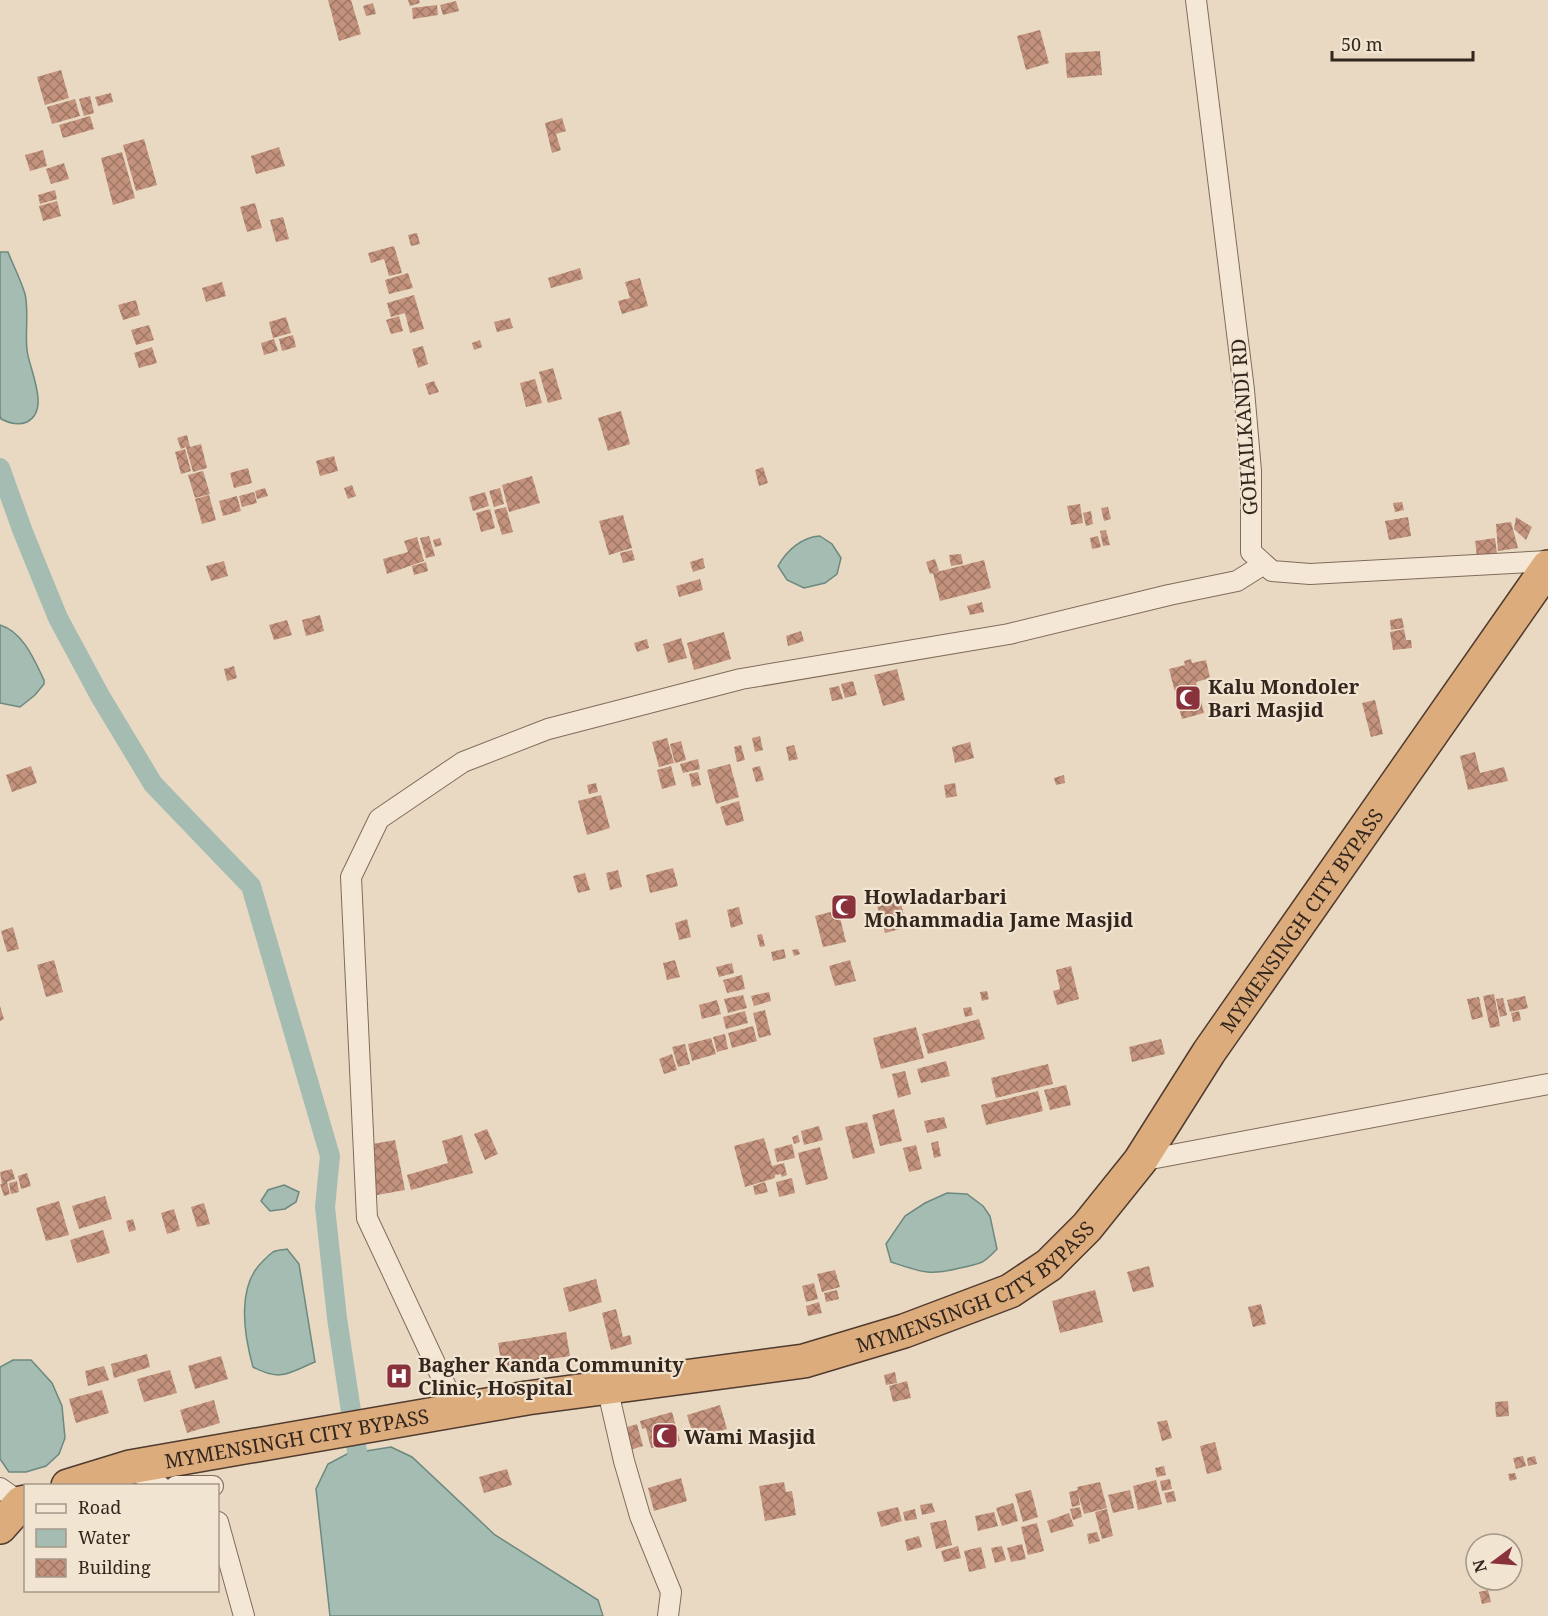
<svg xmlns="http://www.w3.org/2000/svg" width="1548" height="1616" font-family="'Noto Serif',serif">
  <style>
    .water { fill: #a4bcb2; stroke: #6c897f; stroke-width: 1.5 }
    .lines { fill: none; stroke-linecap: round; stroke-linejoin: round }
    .canal { stroke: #a4bcb2; stroke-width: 20 }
    .building { fill: url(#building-cross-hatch) }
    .minor-casing { stroke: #816b5b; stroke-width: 22 }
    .trunk-casing { stroke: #4f3b2f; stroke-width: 36 }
    .minor { stroke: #f5e7d5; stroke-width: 20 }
    .trunk { stroke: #dcac7c; stroke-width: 33 }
    .labels { text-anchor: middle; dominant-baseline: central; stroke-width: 4.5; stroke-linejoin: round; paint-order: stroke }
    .street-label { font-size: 20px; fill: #32261e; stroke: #f1e4d1 }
    .poi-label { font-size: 20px; font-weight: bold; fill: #32261e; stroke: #f1e4d1; text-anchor: start }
  </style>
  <defs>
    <pattern id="building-cross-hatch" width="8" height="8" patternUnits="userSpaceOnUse" patternTransform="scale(1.5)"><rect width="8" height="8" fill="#c3927c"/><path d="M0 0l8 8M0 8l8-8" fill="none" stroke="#9f7765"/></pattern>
  </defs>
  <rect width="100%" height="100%" fill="#e9d9c3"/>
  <!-- water -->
  <path class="water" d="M0,252h8c5,13 13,28 17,42 4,16 0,39 2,56 2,19 24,60 0,72 -9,4 -18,1 -26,-3l-1,-4z
    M820,536l12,8 9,14 -4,16 -12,9 -21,5 -17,-8 -9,-14c9,-16 24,-29 42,-30z
    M0,625c23,7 34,34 44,55v4l-9,11 -15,12 -20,-4z
    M284,1185l15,7 -3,10 -11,7 -15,2 -9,-10 7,-11z
    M947,1193l20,1 16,12 7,10 7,33c-15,16 -16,14 -37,19 -31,8 -39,4 -69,-6l-5,-18 19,-28 20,-13z
    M287,1249l12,15 16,98c-27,11 -34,20 -62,5 -9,-32 -17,-81 10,-106 3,-3 7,-7 10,-9 4,-2 10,-2 14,-3z
    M13,1360h18l21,23 10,23 3,32 -6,16 -13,12 -20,6h-17l-9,-13v-92z
    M391,1447l21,10 83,78 103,65 5,16h-273l-14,-127 12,-25 19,-10z"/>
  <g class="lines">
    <!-- canal -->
    <path class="canal" d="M0,468l23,64 35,86 42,78 53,88 98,102 79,270 -5,51 12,111 24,160"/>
  </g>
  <!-- building -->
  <path class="building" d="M328,0h23l10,34 -22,7z
    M408,0h11l1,3 -10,3z
    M456,1l3,10 -16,4 -3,-10z
    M373,3l3,11 -10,2 -3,-10z
    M437,5l1,10 -25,4 -1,-11z
    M1040,30l9,33 -23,7 -9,-34z
    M1100,51l2,24 -35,3 -2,-25z
    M61,70l8,28 -24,7 -8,-28z
    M111,93l2,9 -15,4 -3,-9z
    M90,96l4,17 -10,3 -5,-17z
    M75,99l5,17 -28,8 -5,-17z
    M90,116l4,13 -31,9 -4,-13z
    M562,118l4,13 -10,3 5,16 -9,3 -7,-30z
    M144,139l13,46 -21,6 -13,-46z
    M279,147l6,19 -29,8 -5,-18z
    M43,150l4,16 -17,5 -5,-16z
    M122,152l13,46 -22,7 -12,-47z
    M64,163l5,16 -18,5 -5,-15z
    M55,190l2,9 -17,5 -2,-9z
    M57,201l4,15 -18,5 -4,-15z
    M255,203l7,25 -15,4 -7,-25z
    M283,217l6,22 -13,3 -6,-22z
    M417,233l3,11 -9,2 -3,-11z
    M394,246l8,27 -13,3 -5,-17 -13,4 -3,-10z
    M580,268l3,11 -32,9 -3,-10z
    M408,273l5,15 -24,6 -4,-14z
    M640,278l8,28 -26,8 -4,-13 12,-3 -5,-16z
    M222,282l4,14 -20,6 -4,-14z
    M414,295l10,34 -14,4 -5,-20 -14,4 -4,-14z
    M136,300l4,15 -17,5 -5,-15z
    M399,316l4,15 -12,3 -5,-14z
    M286,317l5,16 -18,5 -4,-16z
    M510,318l3,10 -16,4 -3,-10z
    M149,325l5,15 -18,5 -5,-15z
    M293,335l3,12 -14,4 -3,-12z
    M274,339l4,12 -14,4 -3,-12z
    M480,340l2,7 -8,3 -2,-7z
    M423,346l5,18 -10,4 -6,-19z
    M152,347l5,16 -18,5 -5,-15z
    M553,368l9,31 -14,4 -9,-31z
    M535,379l7,24 -16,4 -6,-24z
    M434,381l5,11 -10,3 -4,-11z
    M621,411l9,33 -22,7 -10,-33z
    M187,435l3,12 11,-3 6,24 -14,4 -7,-25 -5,2 -4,-11z
    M185,449l6,22 -10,3 -6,-22z
    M334,456l4,15 -18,5 -4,-15z
    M763,467l5,16 -9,3 -4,-16z
    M248,468l4,15 -18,5 -4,-15z
    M203,471l7,23 -15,4 -7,-23z
    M532,476l8,27 -31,9 -7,-27z
    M352,485l4,11 -8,3 -4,-11z
    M265,488l3,8 -11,3 -2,-8z
    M500,488l4,16 -10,3 -5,-16z
    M254,492l3,11 -15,4 -3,-11z
    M485,492l4,14 -16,5 -4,-14z
    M209,495l7,25 -14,4 -7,-25z
    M237,496l4,15 -18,5 -4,-15z
    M1402,502l2,8 -9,2 -2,-9z
    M1080,504l3,19 -12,2 -4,-19z
    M506,507l7,25 -11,3 -8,-25z
    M1108,507l3,12 -7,2 -3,-13z
    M490,509l5,19 -14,4 -5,-19z
    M1091,511l2,13 -7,2 -3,-13z
    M623,515l9,33 -23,7 -10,-34z
    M1408,517l3,19 -22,4 -4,-19z
    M1516,517l16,10 -6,13 -12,-11z
    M1511,522l7,26 -20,3 -2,-27z
    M1106,530l4,15 -7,1 -3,-15z
    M429,536l6,20 -9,2 -6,-20z
    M1098,536l3,11 -9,2 -2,-11z
    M417,537l7,24 -37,13 -4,-15 25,-7 -4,-11z
    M440,538l2,7 -7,2 -2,-7z
    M1495,538l2,16 -20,3 -2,-16z
    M632,550l3,10 -12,3 -3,-10z
    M961,554l2,10 -12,2 -2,-11z
    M703,558l2,10 -12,4 -3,-10z
    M935,559l4,12 -9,3 -4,-12z
    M984,560l7,28 -51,13 -7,-28z
    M224,561l4,15 -17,5 -5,-15z
    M426,562l2,9 -14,4 -2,-9z
    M700,579l3,11 -24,7 -3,-11z
    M982,602l2,10 -14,3 -3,-9z
    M320,615l4,16 -18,5 -4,-16z
    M1402,618l2,10 -13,2 -1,-10z
    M287,620l5,15 -18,5 -5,-15z
    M1404,629l2,11h5l1,8 -19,2 -3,-18z
    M801,631l3,10 -16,5 -2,-10z
    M724,632l7,27 -37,11 -7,-27z
    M681,638l6,20 -19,5 -5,-19z
    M647,639l2,9 -12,4 -3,-9z
    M1191,659l1,4 14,-3 4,18 -14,4 8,31 -22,6 -13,-50 16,-4 -1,-4z
    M234,666l3,12 -10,3 -3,-12z
    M897,669l8,31 -22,6 -9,-31z
    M853,681l4,14 -12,3 -4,-14z
    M839,686l4,13 -11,2 -3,-13z
    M1375,700l8,34 -12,3 -9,-34z
    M760,736l3,14 -8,2 -3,-14z
    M667,738l7,25 -15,4 -7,-25z
    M681,741l5,19 -11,3 -5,-19z
    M970,742l4,16 -19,5 -3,-16z
    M741,745l4,15 -8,2 -3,-15z
    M794,745l4,14 -9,2 -3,-14z
    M1475,752l5,21 24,-6 4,14 -40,9 -8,-34z
    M698,759l2,10 -17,4 -3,-9z
    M730,764l9,33 -23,7 -9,-34z
    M31,766l6,17 -25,9 -6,-17z
    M671,766l5,19 -14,4 -5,-19z
    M760,766l4,14 -8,2 -4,-14z
    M698,772l3,13 -9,2 -3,-13z
    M1064,775l1,8 -9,2 -2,-7z
    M596,783l2,9 -9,2 -2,-9z
    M955,783l2,13 -11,2 -2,-13z
    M601,795l9,33 -23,7 -9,-34z
    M739,801l5,20 -18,5 -6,-19z
    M673,868l5,18 -28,7 -4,-18z
    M618,870l4,17 -12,3 -4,-17z
    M585,873l5,17 -12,3 -5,-17z
    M899,896l8,31 -22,6 -9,-31z
    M739,907l4,17 -12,4 -4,-18z
    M838,910l8,32 -23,5 -8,-31z
    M687,919l4,18 -12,3 -4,-17z
    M13,927l6,22 -12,3 -6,-21z
    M762,934l3,12 -5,1 -3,-12z
    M784,949l2,9 -13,3 -2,-9z
    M798,949l2,5 -6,2 -2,-6z
    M54,960l9,32 -17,5 -9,-32z
    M675,960l5,17 -13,3 -4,-17z
    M850,960l6,21 -21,5 -6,-20z
    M732,963l2,10 -15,4 -3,-10z
    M1071,966l8,33 -22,6 -4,-14 7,-2 -4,-19z
    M742,975l3,14 -18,4 -4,-13z
    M987,991l2,8 -7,2 -2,-9z
    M769,992l2,9 -17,5 -3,-10z
    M1494,994l6,32 -10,2 -7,-32z
    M743,995l4,13 -19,5 -4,-14z
    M1525,996l3,12 -18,4 -3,-12z
    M1479,997l4,20 -11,3 -5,-21z
    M1503,998l4,17 -7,2 -4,-18z
    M717,1000l4,14 -19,5 -3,-14z
    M0,1006l4,13 -4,2z
    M971,1007l2,8 -8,2 -2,-9z
    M765,1010l6,25 -12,3 -6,-25z
    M745,1011l3,12 -22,6 -3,-12z
    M1519,1011l2,9 -8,2 -2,-9z
    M979,1019l6,20 -57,15 -6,-20z
    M753,1026l4,15 -25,7 -4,-15z
    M916,1027l8,31 -43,11 -8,-31z
    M725,1034l3,15 -11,3 -4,-15z
    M711,1038l5,16 -24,7 -4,-17z
    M1161,1039l4,15 -33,8 -3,-15z
    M685,1044l5,20 -12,3 -6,-20z
    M672,1054l5,16 -13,4 -5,-15z
    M946,1061l4,15 -29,7 -4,-14z
    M1048,1064l5,20 -57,14 -5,-20z
    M905,1071l6,23 -13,4 -6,-24z
    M1066,1085l5,20 -21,5 -6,-20z
    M1038,1091l5,20 -57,14 -5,-20z
    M894,1109l8,32 -22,5 -8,-31z
    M944,1117l3,11 -20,5 -3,-12z
    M867,1122l8,31 -22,6 -8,-32z
    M819,1126l4,14 -19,5 -3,-14z
    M487,1129l11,25 -13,6 -11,-26z
    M462,1135l11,38 -62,17 -4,-15 41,-12 -6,-22z
    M798,1135l2,7 -6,2 -2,-7z
    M764,1138l8,28 12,-3 3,12 -5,2 -1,-3 -6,1v3l-30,9 -11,-41z
    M395,1140l10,50 -28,5 -10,-50z
    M938,1141l3,15 -7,2 -3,-15z
    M792,1144l3,14 -18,4 -3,-13z
    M916,1145l6,24 -13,3 -6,-24z
    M820,1147l8,32 -22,6 -8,-32z
    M12,1169l3,10 -8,3 3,12 -6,2 -4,-12h2l-2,-12z
    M27,1173l4,13 -10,3 -3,-13z
    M792,1178l3,15 -16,4 -3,-15z
    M17,1181l2,11 -8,2 -2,-11z
    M765,1182l3,10 -13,3 -2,-9z
    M105,1196l7,23 -33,10 -7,-23z
    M59,1201l10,34 -23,6 -10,-33z
    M204,1203l6,21 -13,3 -6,-20z
    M174,1209l6,21 -13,4 -6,-21z
    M133,1219l3,11 -7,2 -3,-11z
    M103,1230l7,23 -33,10 -7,-23z
    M1149,1266l5,21 -21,5 -6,-20z
    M835,1270l5,17 -18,5 -5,-18z
    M596,1279l6,23 -33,10 -6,-24z
    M814,1283l4,16 -12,3 -4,-16z
    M837,1290l2,9 -13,3 -2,-9z
    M1095,1290l8,32 -43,11 -8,-32z
    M819,1302l3,11 -14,3 -2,-10z
    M1261,1304l5,20 -13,3 -5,-20z
    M616,1309l7,28 7,-2 2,9 -21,6 -9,-37z
    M566,1332l4,24 -68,11 -4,-24z
    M147,1354l3,13 -36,11 -3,-14z
    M221,1356l7,23 -33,10 -7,-23z
    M104,1366l5,14 -21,6 -3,-15z
    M170,1370l7,23 -33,9 -7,-23z
    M895,1372l2,11 -11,2 -2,-10z
    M907,1381l4,17 -18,4 -4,-16z
    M102,1390l7,23 -33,10 -7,-24z
    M214,1400l6,23 -33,10 -7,-23z
    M1508,1401l1,15 -13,1 -1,-15z
    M720,1405l7,24 -33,9 -7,-23z
    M672,1412l8,29 -29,7 -5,-20 -4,1 -2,-8z
    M1167,1420l5,18 -10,3 -5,-19z
    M637,1424l6,22 -13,4 -6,-22z
    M1215,1442l7,28 -15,4 -7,-28z
    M1523,1456l3,10 -10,3 -3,-11z
    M1535,1456l2,8 -9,2 -1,-8z
    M1164,1466l2,9 -9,2 -2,-9z
    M507,1469l5,16 -28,8 -5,-16z
    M1515,1473l2,6 -7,2 -2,-7z
    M681,1478l6,23 -33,10 -6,-23z
    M1170,1479l2,10 -10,2 -2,-10z
    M1156,1480l6,24 -24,6 -5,-24z
    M784,1482l2,10 6,-1 4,24 -31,6 -6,-35z
    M1100,1482l7,26 -23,6 -6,-21 2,12 -8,2 -3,-15 9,-2 -1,-3z
    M1031,1490l7,27 -15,5 -8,-28z
    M1130,1490l4,18 -21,5 -5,-18z
    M1174,1491l2,10 -9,2 -3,-10z
    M932,1503l3,9 -13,3 -2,-10z
    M1013,1503l5,18 -16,5 -6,-18z
    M898,1507l4,14 -21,6 -4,-15z
    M1080,1507l2,10 -9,3 -3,-11z
    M915,1509l2,10 -12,2 -2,-9z
    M1107,1509l6,27 -11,3 -7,-27z
    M994,1512l4,14 -20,5 -3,-15z
    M1069,1513l5,13 -23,7 -4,-12z
    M946,1520l6,25 -16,4 -6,-26z
    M1037,1523l7,28 -16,4 -7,-28z
    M1097,1532l3,9 -11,3 -2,-10z
    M919,1536l3,11 -15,4 -2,-11z
    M1022,1544l4,15 -15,3 -4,-14z
    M958,1546l3,12 -17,4 -3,-11z
    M1002,1546l4,14 -11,3 -4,-15z
    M981,1547l5,21 -17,4 -5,-21z
    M1488,1590l3,12 -9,2 -3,-12z"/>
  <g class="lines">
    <defs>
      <path id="minor" d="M1196,0l48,390 7,81v81l21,19 38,3 238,-13
        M1140,1161l408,-77
        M607,1387l17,74 16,55 31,76 -3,24
        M457,1410l-90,-192 -16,-341 28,-58 84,-57 85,-33 193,-50 268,-45 160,-39 68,-14 27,-17
        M130,1467l30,19
        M176,1486h37
        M0,1488l21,15
        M218,1522l26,94"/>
      <g id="trunk">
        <path id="s1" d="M68,1486l62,-19 397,-69 277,-37 100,-30 106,-40 39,-26 38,-38 53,-66 69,-109 339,-485"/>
        <path d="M0,1527l21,-24 5,-1"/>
      </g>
    </defs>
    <!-- minor casing -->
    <use href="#minor" class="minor-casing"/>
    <!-- trunk casing -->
    <use href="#trunk" class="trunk-casing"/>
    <!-- minor -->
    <use href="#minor" class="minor"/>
    <!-- trunk -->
    <use href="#trunk" class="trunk"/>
  </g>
  <!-- icons -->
  <defs>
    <symbol id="mosque-square" viewBox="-11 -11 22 22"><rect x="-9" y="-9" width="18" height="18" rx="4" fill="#89323c" stroke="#f1e4d1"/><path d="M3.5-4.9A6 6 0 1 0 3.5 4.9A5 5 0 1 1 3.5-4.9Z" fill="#fff"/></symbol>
    <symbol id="hospital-square" viewBox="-11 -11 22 22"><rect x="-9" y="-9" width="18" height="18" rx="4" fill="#89323c" stroke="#f1e4d1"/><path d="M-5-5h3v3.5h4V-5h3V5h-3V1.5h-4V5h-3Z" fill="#fff"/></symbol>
  </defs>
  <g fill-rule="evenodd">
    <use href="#mosque-square" x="1173" y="683" width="30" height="30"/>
    <use href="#mosque-square" x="829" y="892" width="30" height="30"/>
    <use href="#hospital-square" x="384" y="1361" width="30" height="30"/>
    <use href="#mosque-square" x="650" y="1421" width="30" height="30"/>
  </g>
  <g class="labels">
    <!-- street labels -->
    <g class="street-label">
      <text transform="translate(1244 427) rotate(-94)">GOHAILKANDI RD</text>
      <text stroke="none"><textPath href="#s1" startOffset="1440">MYMENSINGH CITY BYPASS</textPath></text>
      <text stroke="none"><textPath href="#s1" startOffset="936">MYMENSINGH CITY BYPASS</textPath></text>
      <text stroke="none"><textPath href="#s1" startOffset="234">MYMENSINGH CITY BYPASS</textPath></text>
    </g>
    <!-- poi labels -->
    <g class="poi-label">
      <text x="1208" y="686">Kalu Mondoler<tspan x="1208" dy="23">Bari Masjid</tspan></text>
      <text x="864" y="896">Howladarbari<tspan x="864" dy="23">Mohammadia Jame Masjid</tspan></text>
      <text x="418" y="1364">Bagher Kanda Community<tspan x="418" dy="23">Clinic, Hospital</tspan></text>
      <text x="684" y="1436">Wami Masjid</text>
    </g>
  </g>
  <!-- legend -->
  <rect x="24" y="1484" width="195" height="108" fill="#f1e4d1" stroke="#a59889" stroke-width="1.5"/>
  <rect x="36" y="1504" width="30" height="9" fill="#f5e7d5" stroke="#a59889" stroke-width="1.5"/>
  <text x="78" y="1514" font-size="18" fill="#32261e">Road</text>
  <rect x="36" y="1529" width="30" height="18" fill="#a4bcb2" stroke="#a59889" stroke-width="1.5"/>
  <text x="78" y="1544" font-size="18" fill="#32261e">Water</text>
  <rect x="36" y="1559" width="30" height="18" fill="url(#building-cross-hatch)" stroke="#a59889" stroke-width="1.5"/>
  <text x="78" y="1574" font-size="18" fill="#32261e">Building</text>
  <!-- north arrow -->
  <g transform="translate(1494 1562) rotate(254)"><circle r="28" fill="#f1e4d1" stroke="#a59889" stroke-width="1.5"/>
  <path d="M0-4.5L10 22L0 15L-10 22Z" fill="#89323c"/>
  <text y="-9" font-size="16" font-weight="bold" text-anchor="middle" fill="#32261e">N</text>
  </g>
  <!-- scale -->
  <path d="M1332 51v9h141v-9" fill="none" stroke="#32261e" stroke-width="3"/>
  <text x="1341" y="51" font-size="18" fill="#32261e" stroke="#f1e4d1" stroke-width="4.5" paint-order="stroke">50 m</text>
</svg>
